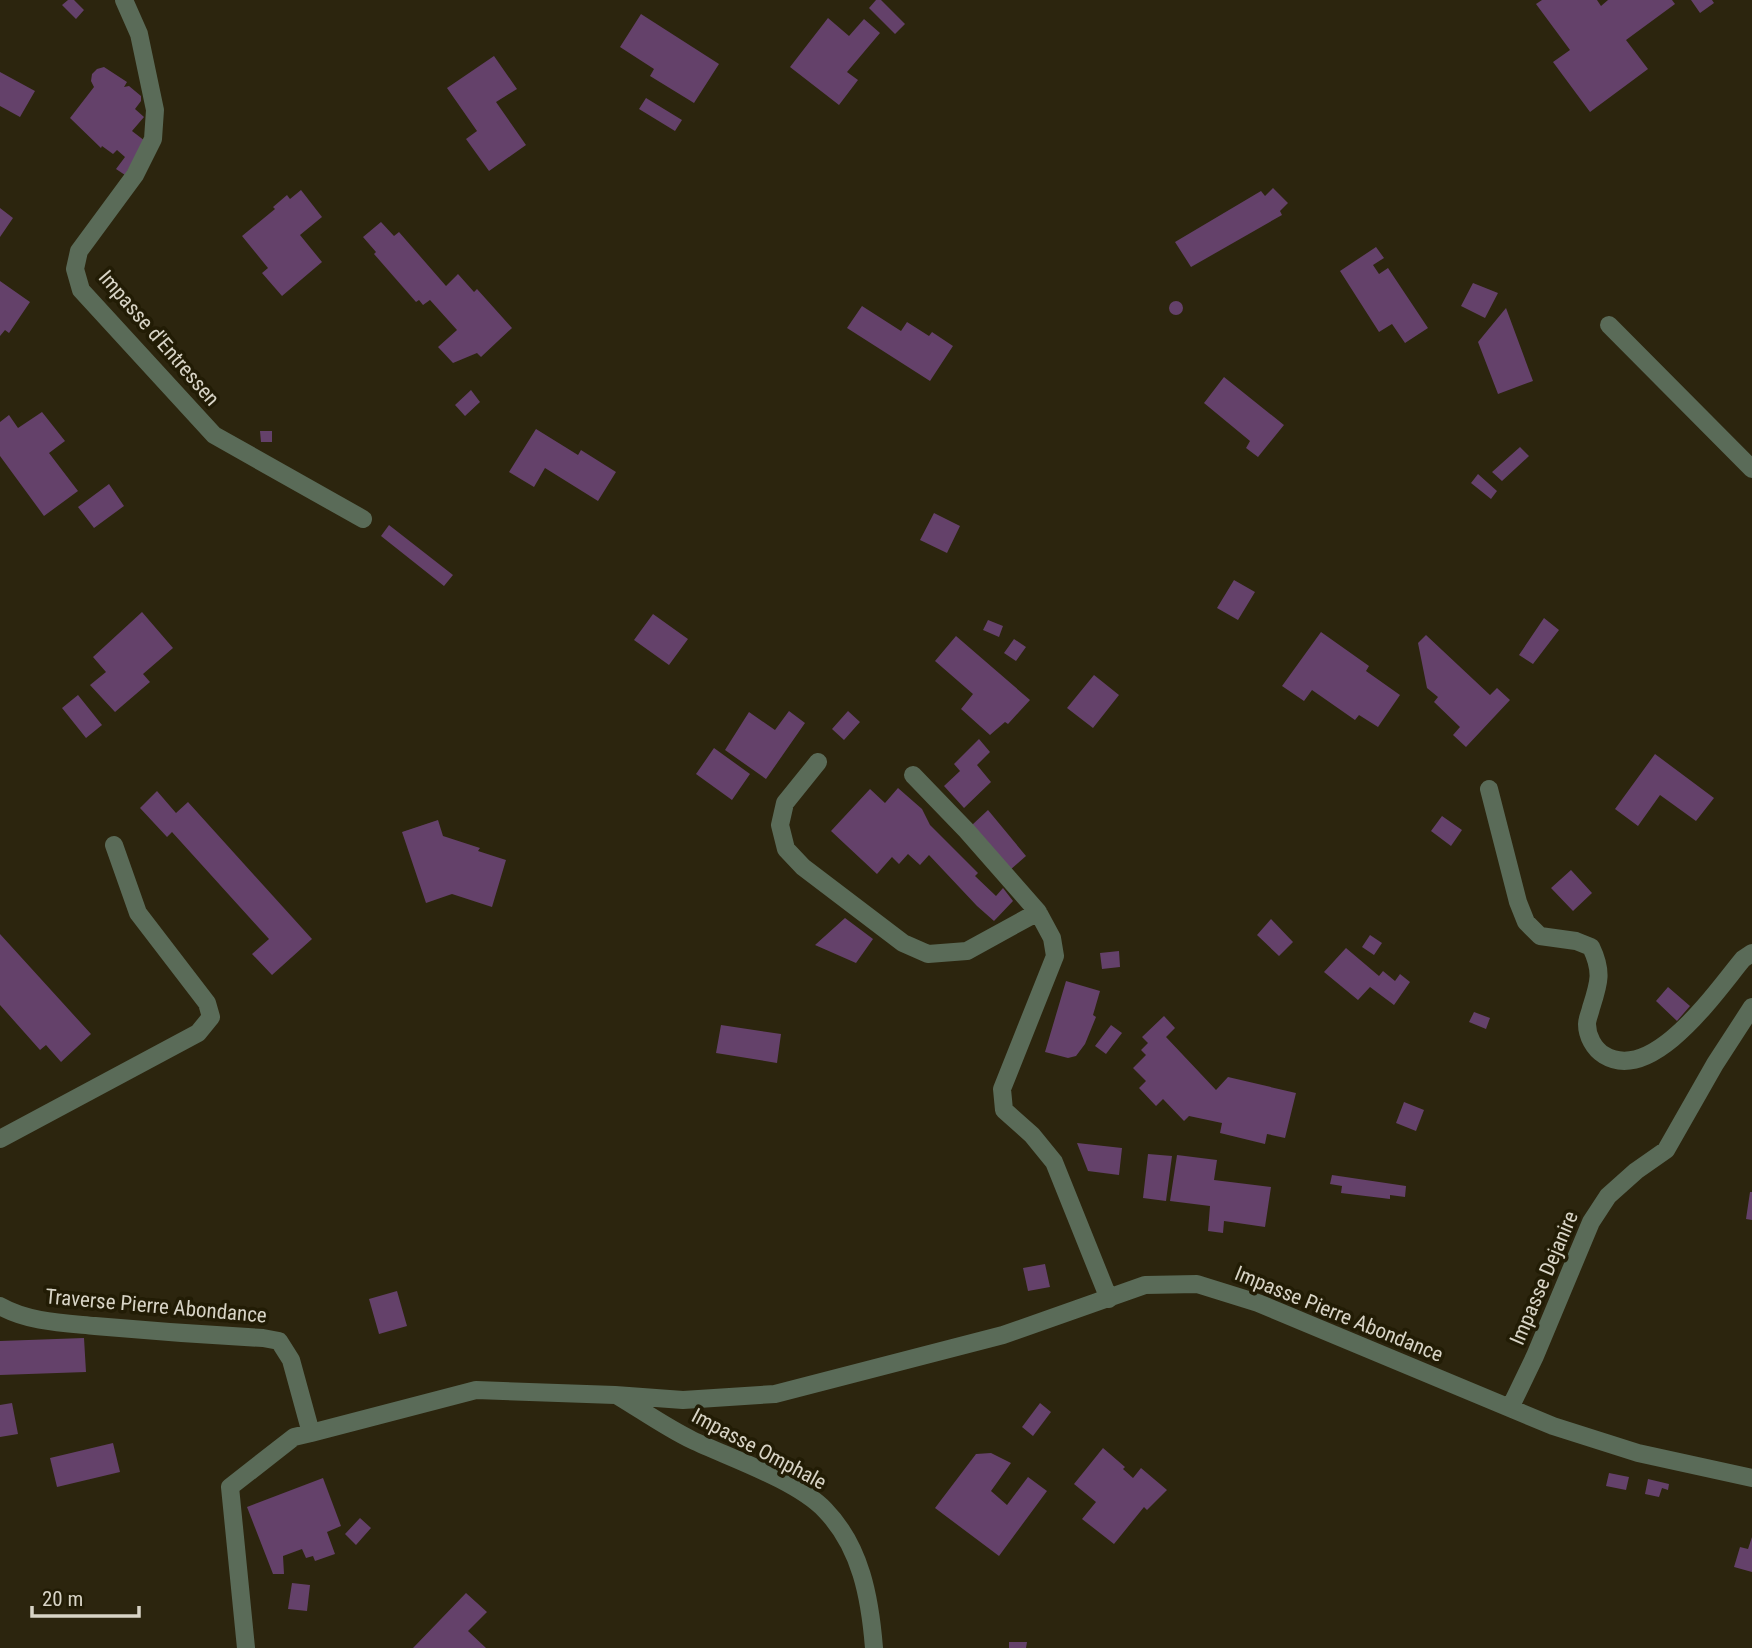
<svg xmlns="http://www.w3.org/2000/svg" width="1752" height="1648" font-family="'Roboto Condensed',sans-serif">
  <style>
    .building { fill: #64416a }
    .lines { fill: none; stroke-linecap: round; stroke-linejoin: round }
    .minor { stroke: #5a6b58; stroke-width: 18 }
    .labels { text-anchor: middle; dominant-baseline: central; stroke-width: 7; stroke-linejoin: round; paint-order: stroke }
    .street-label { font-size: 21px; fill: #d8d4c6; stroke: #221c05 }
  </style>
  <rect width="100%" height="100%" fill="#2c250e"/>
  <!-- building -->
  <path class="building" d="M68,0h6l10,10 -8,9 -14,-14z
    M876,0h5l24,24 -10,10 -26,-26z
    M1542,0h55l4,6 7,-6h64l3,4 -49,36 22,29 -58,43 -37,-50 17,-12 -34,-46z
    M1691,0h21l2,3 -14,10z
    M641,14l78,50 -25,39 -44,-27 4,-7 -34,-22z
    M828,18l21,18 15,-17 16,14 -33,39 11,8 -19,25 -49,-38z
    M494,56l23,33 -21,13 30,43 -37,26 -23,-32 11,-8 -30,-43z
    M104,67l23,15 -3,5 5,-1 12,10v5l-6,8 9,8 -12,14 13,10 -20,34 -9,-6 9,-12 -8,-7 -4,4 -11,-8 -1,2 -31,-30 24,-31 -3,-6 1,-7 5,-5z
    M0,72l35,19 -15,26 -20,-11z
    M646,98l36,22 -7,11 -36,-22z
    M1273,188l15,15 -8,8 2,4 -91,52 -16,-25 86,-51 4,5z
    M301,190l21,27 -22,18 22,27 -40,34 -20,-23 6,-5 -26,-32 33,-27 -2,-2 14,-12 3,4z
    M0,208l13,10 -13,19z
    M381,222l13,14 5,-4 47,54 12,-12 16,18 3,-3 35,39 -31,29 -4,-4 -24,10 -15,-16 19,-17 -27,-30 -7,5 -4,-5 -3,2 -42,-48 2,-2 -13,-15z
    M1376,247l8,11 -11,7 6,9 9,-6 40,60 -23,15 -13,-19 -13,8 -39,-61z
    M0,281l30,21 -21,31 -4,-3 -5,6z
    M1473,283l25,10 -13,25 -24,-12z
    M1169 308a7 7 0 1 1 14 0a7 7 0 1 1-14 0Z
    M862,306l39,25 6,-9 22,14 3,-4 21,14 -23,35 -83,-53z
    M1506,308l27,73 -35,13 -20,-52z
    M1224,377l60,48 -26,32 -12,-9 4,-7 -46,-38z
    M471,390l9,12 -15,14 -10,-11z
    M42,412l23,29 -16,12 29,38 -34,25 -44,-60v-34l9,-7 9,13z
    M536,429l42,26 3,-5 35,22 -18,29 -53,-33 -11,19 -25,-15z
    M260,431h12v11h-11z
    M1520,447l9,9 -27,25 -10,-9z
    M1478,474l19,17 -6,8 -20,-16z
    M109,484l15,22 -30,22 -16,-21z
    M934,513l26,13 -13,27 -27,-13z
    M389,525l64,50 -9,11 -63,-50z
    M1234,580l21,12 -17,28 -21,-12z
    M142,612l31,36 -30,26 7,8 -35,30 -25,-27 16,-13 -13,-15z
    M653,614l35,25 -19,26 -35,-25z
    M1544,618l15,12 -26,34 -14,-9z
    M988,620l15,6 -4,11 -16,-7z
    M1321,632l48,34 -3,5 34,24 -22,32 -19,-12 -4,5 -43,-30 -8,11 -22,-15z
    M1426,635l64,60 7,-7 13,12 -44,47 -13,-12 7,-8 -26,-25 4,-5 -11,-9 -9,-45z
    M956,636l74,64 -22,24 -3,-2 -15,13 -29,-26 12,-15 -38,-33z
    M1014,639l12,8 -10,14 -12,-8z
    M1094,675l25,20 -26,33 -26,-20z
    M78,695l24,30 -16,13 -24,-30z
    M789,711l16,12 -39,56 -41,-29 24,-38 26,18z
    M848,711l12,11 -16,18 -12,-11z
    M979,739l11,13 -13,13 14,17 -27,26 -20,-22 16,-15 -6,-7z
    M714,748l36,26 -18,26 -36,-26z
    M1655,754l59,44 -18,23 -36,-26 -22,31 -23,-17z
    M898,788l24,21 8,16 48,48 -3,3 21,20 7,-8 10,13 -19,20 -17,-15 -48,-51 -9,10 -12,-11 -9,10 -7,-7 -15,17 -46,-43 39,-42 15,14z
    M157,791l19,22 12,-11 124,137 -40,36 -20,-21 17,-15 -97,-107 -5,5 -27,-29z
    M988,810l38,46 -16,14 -38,-45z
    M1442,816l20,14 -11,16 -20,-15z
    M438,820l5,16 37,12 -2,3 28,9 -14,47 -40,-13 -26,9 -24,-71z
    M1571,870l21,23 -19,18 -22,-23z
    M845,918l28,21 -17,24 -41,-18z
    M1271,919l22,23 -14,14 -22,-21z
    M0,934l91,100 -30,28 -15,-17 -6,5 -40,-45z
    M1370,935l12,8 -8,12 -12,-8z
    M1346,948l33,28 4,-5 12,10 5,-7 10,8 -16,23 -24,-18 -12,13 -34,-28z
    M1119,951l1,16 -18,2 -2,-16z
    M1066,981l34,10 -7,24 3,2 -11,27 -9,12 -8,2 -23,-6z
    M1668,987l22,19 -13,15 -21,-20z
    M1474,1012l16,6 -4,11 -17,-7z
    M1164,1016l11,12 -9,9 50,53 12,-13 68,16 -11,45 -18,-4 -2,10 -45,-11 2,-10 -33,-7 -5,5 -21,-22 -7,7 -17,-18 7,-7 -13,-13 13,-13 -5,-5 7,-7 -6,-6z
    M721,1025l60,9 -4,29 -61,-10z
    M1111,1025l11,8 -16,21 -11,-8z
    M1404,1102l20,8 -8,21 -20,-8z
    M1077,1143l45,5 -3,27 -31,-4z
    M1148,1154l24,2 -6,45 -23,-3z
    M1177,1155l40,5 -3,20 57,7 -6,40 -41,-6 -1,12 -15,-2 2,-25 -40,-5z
    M1332,1175l74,11 -1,11 -15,-2v4l-49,-6 1,-7 -12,-2z
    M1750,1192h2v28l-6,-1z
    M1045,1264l5,23 -22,4 -5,-23z
    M397,1291l10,35 -28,8 -10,-35z
    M84,1338l2,34 -86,3v-34z
    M12,1403l6,31 -18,3v-32z
    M1040,1403l11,9 -18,24 -11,-9z
    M113,1443l7,29 -63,15 -7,-29z
    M1103,1448l22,19 -2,2 10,9 8,-10 26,22 -20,20 -3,-3 -30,37 -32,-25 14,-17 -22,-18z
    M991,1453l20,10 -20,28 16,14 21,-28 19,14 -48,65 -64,-48 41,-54z
    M1609,1473l20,4 -3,13 -20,-4z
    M323,1478l18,48 -14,6 8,22 -20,7 -2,-5 -7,2 -4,-9 -19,7 1,18h-11l-26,-67z
    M1648,1479l21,5 -1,6 -6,-2 -3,9 -14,-3z
    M360,1518l11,10 -15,17 -11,-11z
    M1752,1537v35l-18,-5 6,-20 8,2z
    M292,1583l18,2 -3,26 -19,-2z
    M466,1593l21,19 -19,19 18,17h-73z
    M1009,1642h18l-1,6h-17z"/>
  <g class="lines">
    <!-- minor -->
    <path class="minor" d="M124,0l15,34 16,76 -2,29 -18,36 -56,76 -4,18 6,21 133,145 149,84
      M1609,325l143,144
      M818,762l-33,41 -5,22 6,24 17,18 100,76 25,11 39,-3 71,-39 14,26 3,18 -53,133 2,21 28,25 22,27 55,137
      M913,775l54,56 71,81
      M1489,789l29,113 8,20 14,14 36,5 15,6c12,25 8,36 0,61 -1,5 -4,11 -4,16 0,12 7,25 17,31 49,30 113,-65 139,-96l9,-6
      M0,1139l198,-106 13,-16 -4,-14 -69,-90 -24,-68
      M0,1306c28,16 64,17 95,20 56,5 112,9 168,12l16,3 12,19 20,73 165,-43 139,5 68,5 92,-6 228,-59 142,-50 52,-1 61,19 295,123 85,27 114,25
      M618,1396c25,15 49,32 74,44 38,18 104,40 133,70 36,37 45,88 49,138
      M1510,1408l25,-52 56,-134 17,-26 28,-25 30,-21 49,-86 37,-57
      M246,1648l-16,-161 64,-50 17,-4"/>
  </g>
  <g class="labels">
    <!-- street labels -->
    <g class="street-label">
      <text transform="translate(159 338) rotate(49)">Impasse d'Entressen</text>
      <text transform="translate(1544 1278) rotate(-67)">Impasse Dejanire</text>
      <text transform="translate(156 1306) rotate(5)">Traverse Pierre Abondance</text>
      <text transform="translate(1339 1314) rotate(22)">Impasse Pierre Abondance</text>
      <text transform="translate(759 1449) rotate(28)">Impasse Omphale</text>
    </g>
  </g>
  <!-- scale -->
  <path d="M32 1606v10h107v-10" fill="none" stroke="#d8d4c6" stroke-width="3.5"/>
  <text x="42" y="1606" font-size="21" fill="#d8d4c6" stroke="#221c05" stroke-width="5" paint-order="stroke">20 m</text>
</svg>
